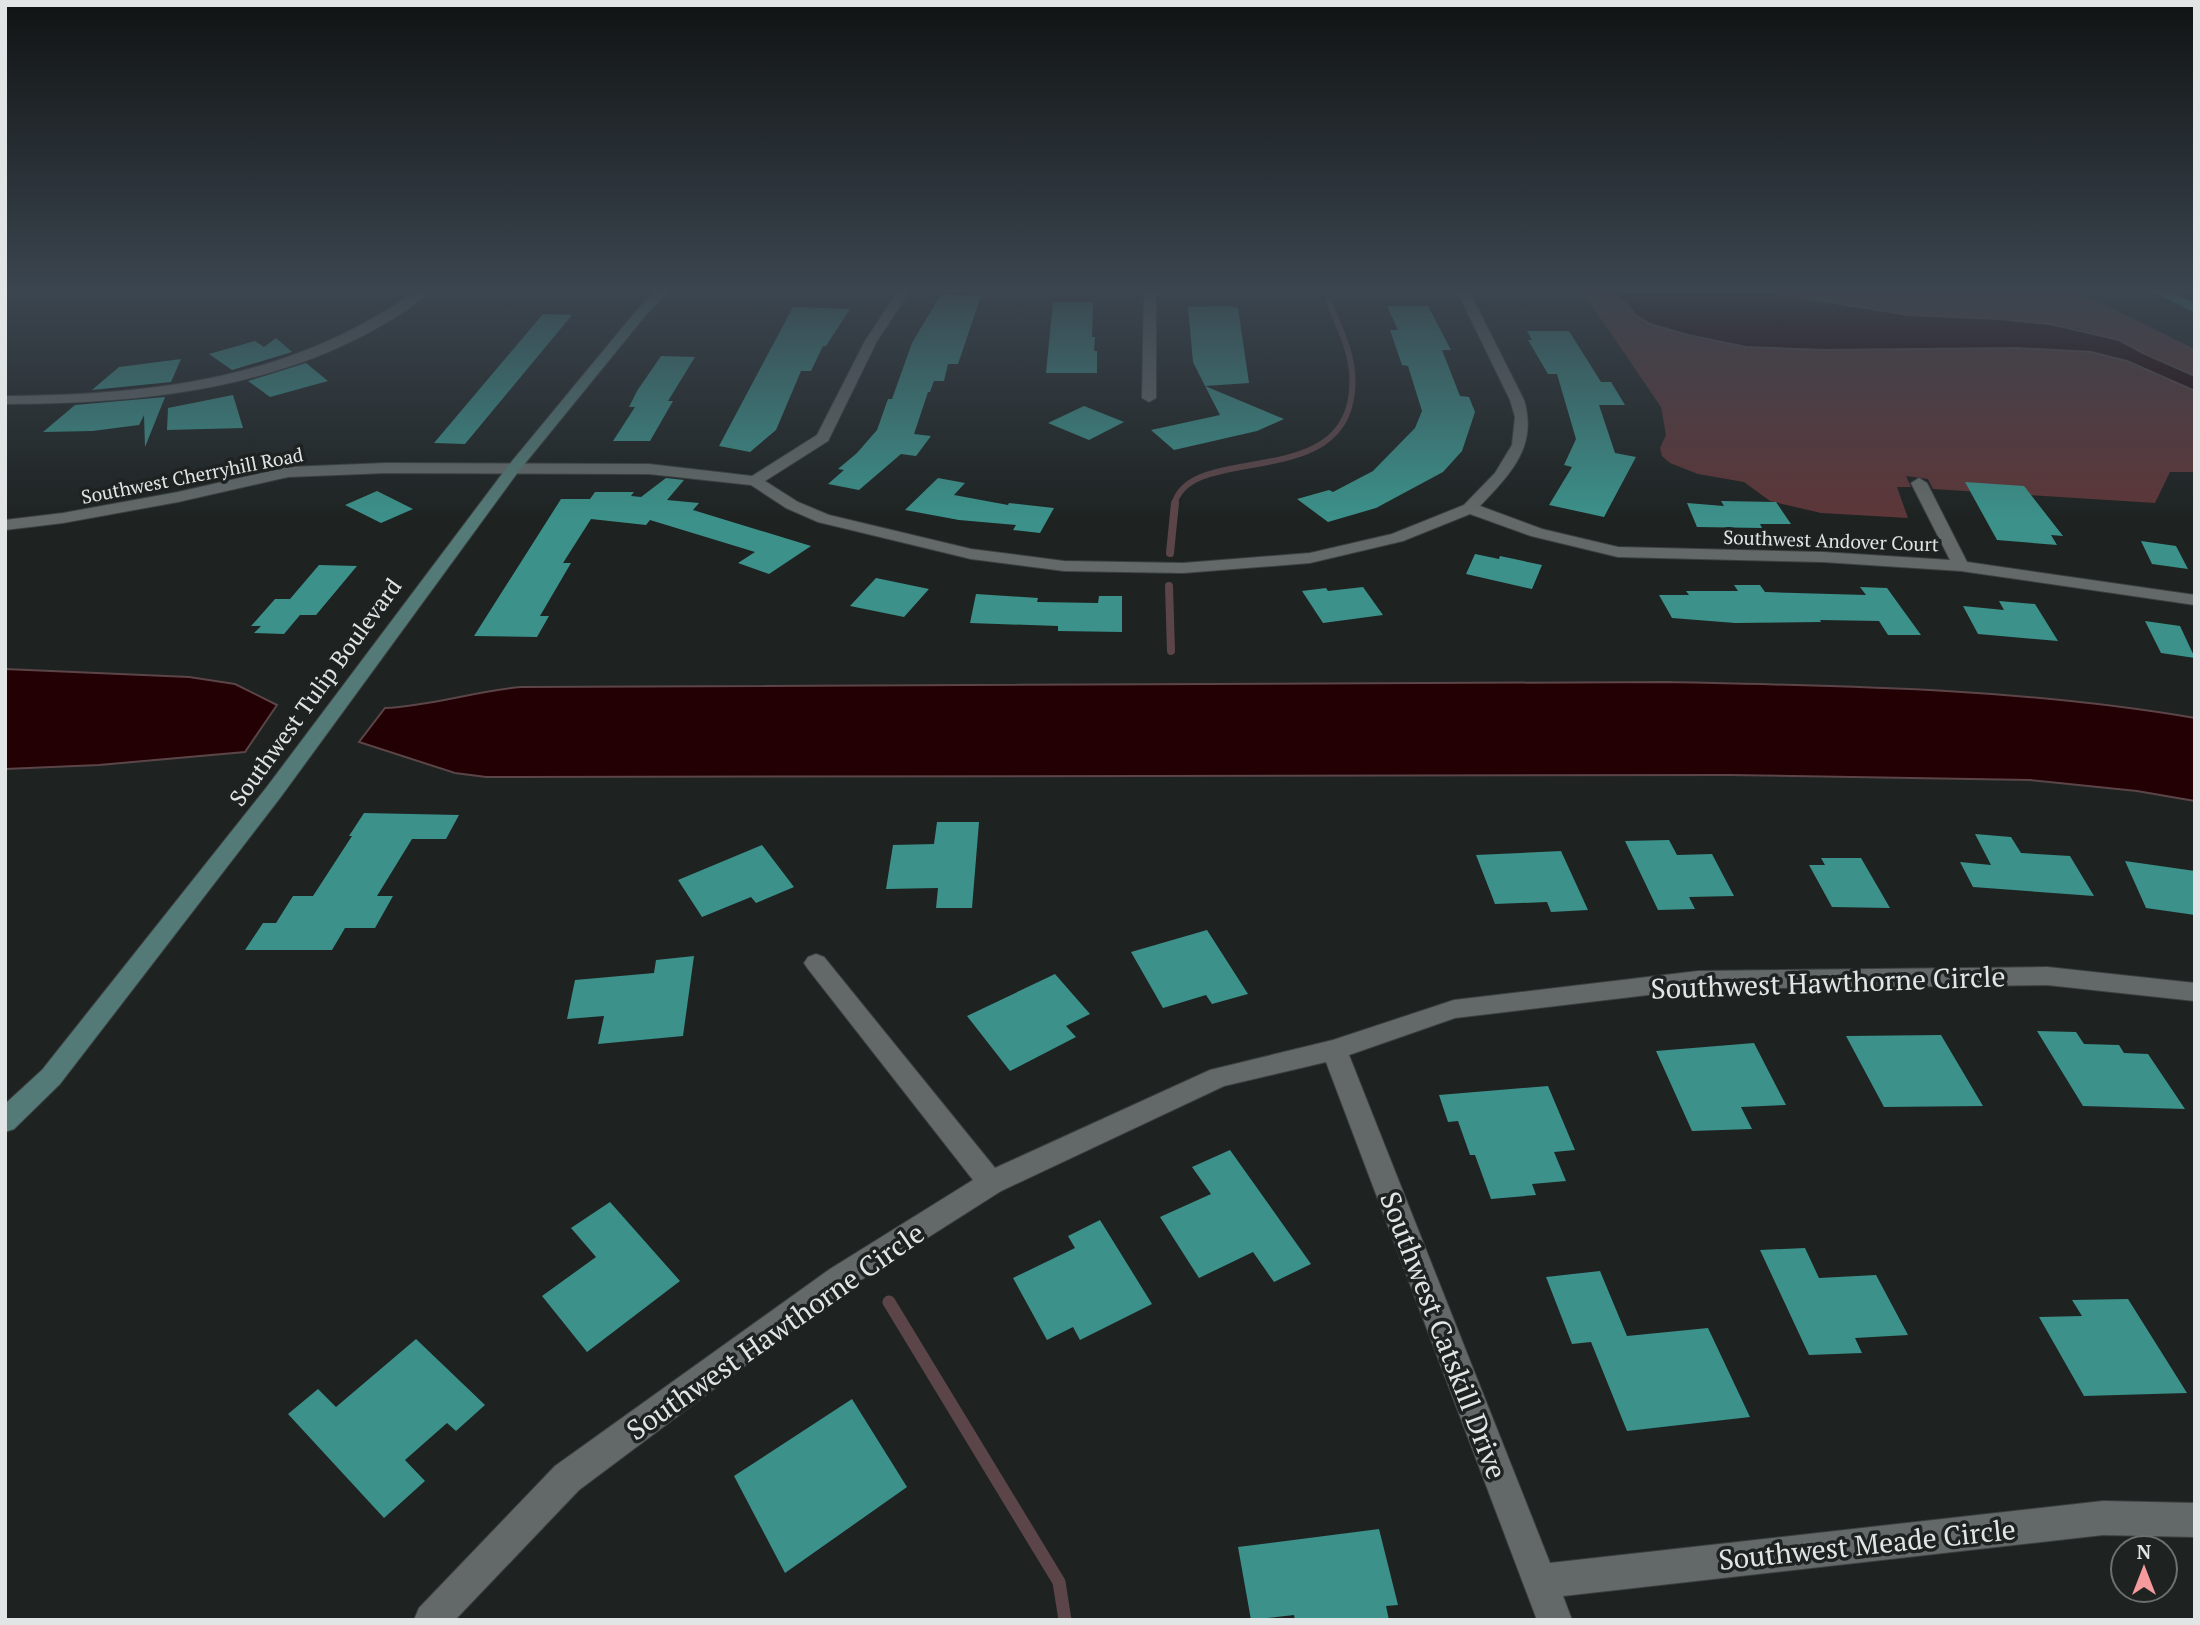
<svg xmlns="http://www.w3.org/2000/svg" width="2200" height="1625" font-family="'PT Serif',serif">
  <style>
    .green { fill: #5d3638 }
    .water { fill: #220004; stroke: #5c4548; stroke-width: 2 }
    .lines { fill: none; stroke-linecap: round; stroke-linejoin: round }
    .stream-far2 { stroke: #5c4548; stroke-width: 6 }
    .stream-far1 { stroke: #5c4548; stroke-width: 8 }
    .stream { stroke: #5c4548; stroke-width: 13 }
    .building { fill: #3c918a }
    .street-casing { stroke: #3c4040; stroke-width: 2 }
    .secondary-casing { stroke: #3c4040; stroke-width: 2 }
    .highway-casing { stroke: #3c4040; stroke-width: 2 }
    .street { fill: #636968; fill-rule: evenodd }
    .secondary { fill: #547a77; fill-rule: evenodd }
    .highway { fill: #31a199; fill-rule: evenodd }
    .labels { text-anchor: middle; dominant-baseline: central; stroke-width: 7; stroke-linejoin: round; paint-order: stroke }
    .far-street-label { font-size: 19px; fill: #e2e5e5; stroke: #1e2322 }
    .street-label { font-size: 23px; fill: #e2e5e5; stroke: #1e2322 }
    .near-street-label { font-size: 28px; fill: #e2e5e5; stroke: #1e2322 }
  </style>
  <rect width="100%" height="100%" fill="#1e2322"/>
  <!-- green -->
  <path class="green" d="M1582,291h31l23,24 14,9 38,11 58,12 77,3 193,-2 75,4 36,9 68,30v81h-25l-15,31 -222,-14 -5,-10 -22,-3 5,11h-14l11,31 -87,-5 -51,-12 -26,-19 -46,-8 -28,-11 -8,-7 -2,-8 6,-13 -5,-28z
    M1761,291h315l119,58v27c-35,-15 -67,-34 -104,-44 -59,-16 -121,-11 -181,-17 -50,-5 -100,-15 -149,-24z"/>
  <!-- water -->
  <path class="water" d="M1613,291h148l147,24 91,4 51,5 69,16 24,13 52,23v15l-68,-30 -36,-9 -75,-4 -193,2 -77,-3 -58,-12 -38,-11 -14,-9z
    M5,669l184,8 46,7 42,21 -32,47 -146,13 -94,4z
    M1669,682c175,4 352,6 526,36v83l-58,-10 -107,-11 -300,-5 -1244,2 -31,-4 -96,-31 26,-34c46,-2 90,-17 136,-21z"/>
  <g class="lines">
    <!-- stream-far2 -->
    <path class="stream-far2" d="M1174,505c16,-67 188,-6 178,-133 -2,-25 -15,-49 -24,-72"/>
    <!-- stream-far1 -->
    <path class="stream-far1" d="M1170,553l5,-50
      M1169,586l2,65"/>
    <!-- stream -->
    <path class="stream" d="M889,1302l170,280 6,38"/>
  </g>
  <!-- building -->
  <path class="building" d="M941,294l40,2 -23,68h-10l-4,17h-10l-4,11h-2l-14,42 17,2 -15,20 -15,-2 -42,36 -31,-6 16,-14 -6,-1 19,-16 20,-23 11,-31h4l20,-56z
    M1053,302h40l-1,35h3l-1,14h3v22h-51z
    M1227,306l11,2 11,75 -44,3 -12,-24 -5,-55z
    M1387,306h41l23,44h-9l18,46 9,1 6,15 -13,39 -19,21 -67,36 -48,14 -31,-23 32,-9 4,2 40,-21 42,-43 7,-17 -14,-45 -6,-1 -12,-35h8z
    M793,307l57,2 -24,37h-3l-12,25h-10l-25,59 -26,22 -31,-6z
    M543,314l29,1 -107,129 -31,-1z
    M1527,331h42l32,51h10l14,23h-26l16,48 21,4 -32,60 -55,-12 23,-38 -8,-2 12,-26 -19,-65h-9l-20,-34h4z
    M276,338l16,14 -60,18 -23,-16 46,-13 9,6z
    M661,356l34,1 -27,44h5l-23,40h-37l22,-34h-6l8,-16z
    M181,359l-10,23 -79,8 27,-23z
    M306,363l22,18 -58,16 -22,-16z
    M1205,386l79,33 -27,12 -83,19 -23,-20 69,-15z
    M233,395l10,33 -76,2 1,-22z
    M165,397l-20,50 -1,-32 -5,10 -47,6 -49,1 32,-27z
    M1084,406l40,16 -35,18 -41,-17z
    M666,478l18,2 -17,20 32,3 -6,7 118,36 -42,28 -31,-11 17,-11 -105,-32 -4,5 -55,-6 -28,44h8l-31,53h9l-12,21 -63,-1 87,-137h29l5,-7h39l-3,4 10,1z
    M938,478l27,5 -11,12 54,10 1,-2 45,5 -14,25 -27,-3 3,-5 -57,-5 -54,-10z
    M1965,482l59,4 39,50 -12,-1 6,10 -60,-5z
    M377,491l36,18 -32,14 -36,-18z
    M1721,501l55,1 15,22h-31l2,4 -65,-1 -10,-24 37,3z
    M2141,541l35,5 12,23 -36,-5z
    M1475,554l24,5 1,-3 42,9 -10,24 -66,-15z
    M319,565l38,1 -41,49h-16l-16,19 -30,-1 7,-7h-10l24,-27h15z
    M876,578l53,11 -25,28 -54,-11z
    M1734,585h26l5,7 101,3 -6,-8 27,1 34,47h-33l-9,-14 -59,-1 1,2 -86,1 -63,-5 -13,-23h30l-3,-4h52z
    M1363,587l20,28 -60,8 -21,-32 24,-3 2,3z
    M976,594l62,4 -1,4 61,1 1,-7h23v36l-64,-1v-5l-88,-3z
    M1999,601l36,3 23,37 -80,-7 -15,-28 41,4z
    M2145,621l35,5 15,32 -34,-5z
    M364,813l95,2 -13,24h-34l-35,57h16l-18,32h-30l-13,22h-87l18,-27h13l17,-27h20l39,-60h-3z
    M937,822h42l-7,86h-36l2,-20 -52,1 7,-44 41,-1z
    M1975,834l36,3 10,16 49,3 24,40 -121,-9 -13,-25 31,3z
    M1669,840l8,15 35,-1 22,42 -45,1 6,12 -37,1 -33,-69z
    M762,845l32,42 -38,16 -5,-6 -49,20 -24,-37z
    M1561,851l27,59 -37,2 -4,-10 -52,2 -19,-49z
    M1821,858h40l29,50 -58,-1 -23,-42h16z
    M2125,861l70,10v44l-49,-7z
    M1207,930l41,64 -36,10 -6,-9 -43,13 -32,-56z
    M694,956l-11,80 -85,8 6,-28 -37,3 8,-39 79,-7 2,-13z
    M1055,974l35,40 -24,12 10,11 -66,34 -43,-55z
    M2037,1031l39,1 8,12 35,1 5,8 24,1 37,55 -102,-3z
    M1941,1035l42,71 -99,1 -38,-71z
    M1754,1043l32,62 -45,2 11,22 -60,2 -36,-80z
    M1548,1086l27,64 -21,2 12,29 -34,3 4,11 -45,4 -16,-44h-5l-12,-34 -10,1 -9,-27z
    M1230,1150l81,114 -37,18 -21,-30 -54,26 -39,-61 51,-23 -19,-27z
    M610,1202l70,79 -93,71 -45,-56 54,-39 -25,-29z
    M1100,1220l52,84 -72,36 -7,-13 -26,13 -34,-62 62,-30 -7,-12z
    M1805,1248l14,30 57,-3 32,60 -53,3 7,15 -53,2 -49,-105z
    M1600,1271l27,65 81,-8 42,89 -123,14 -36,-89 -19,2 -26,-67z
    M2128,1299l59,94 -103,3 -45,-79 43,-1 -10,-16z
    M416,1339l69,66 -29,26 -9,-8 -42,37 20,21 -41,37 -96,-104 30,-25 18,18z
    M852,1399l55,88 -122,86 -51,-97z
    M1379,1529l19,76 -12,1 3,14h-94l-1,-5 -43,5 -13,-73z"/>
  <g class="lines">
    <defs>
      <path id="street" d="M415,291h14c-16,18 -40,30 -61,42 -111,59 -239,71 -363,71v-8c147,-1 288,-17 410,-105z
        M898,291h12l-33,50 -49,100 -63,40 33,21 31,13 142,34 93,12 119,2 127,-10 82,-19 72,-29 31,-32 17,-28 3,-28 -5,-17 -51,-105h-303v103l-7,4 -7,-4 2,-104 -5,-3h429l-6,4h-91l53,105c14,47 -14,74 -44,106l62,23 76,18 205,5 127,8 -39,-77 8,-5 8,5 40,79 228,33v10l-234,-34 -138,-9 -205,-5 -87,-21 -61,-22 -67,27 -93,22 -127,10 -119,-2 -93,-12 -153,-37 -32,-14 -35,-23 -102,-11 -263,-1 -98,4 -110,25 -115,21 -58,7v-10l58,-7 115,-21 110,-25 98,-4 263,1 103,12 65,-41 48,-94z
        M816,954l8,3 171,211 215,-98 123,-30 121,-40 244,-29 349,-4 148,16v18l-148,-16 -349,4 -243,29 -106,37 201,508 553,-62 92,2v34l-92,-2 -540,61 9,24h-35l-211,-558 -102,24 -223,105 -151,96 -271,203 -124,130h-41l5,-12 136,-142 275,-197 143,-89 -165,-211 -4,-6 4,-6z"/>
      <path id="secondary" d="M656,291h13l-24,25 -127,156 -238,326 -220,286 -46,45 -9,3v-28l37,-34 224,-282 242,-322 129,-156z"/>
      <path id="highway" d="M2151,291h16l28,12v9z
        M2187,291h8v5z"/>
    </defs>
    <!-- street casing -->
    <use href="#street" class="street-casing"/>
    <!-- secondary casing -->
    <use href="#secondary" class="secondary-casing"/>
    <!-- highway casing -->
    <use href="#highway" class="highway-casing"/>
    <!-- street -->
    <use href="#street" class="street"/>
    <!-- secondary -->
    <use href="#secondary" class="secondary"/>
    <!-- highway -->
    <use href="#highway" class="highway"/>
  </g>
  <!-- sky -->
  <linearGradient id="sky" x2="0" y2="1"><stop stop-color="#101313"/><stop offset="0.56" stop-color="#3b454f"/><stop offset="1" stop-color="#3b454f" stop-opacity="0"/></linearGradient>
  <rect width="2200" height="518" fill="url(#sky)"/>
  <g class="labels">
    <!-- far-street labels -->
    <g class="far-street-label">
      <text transform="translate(192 475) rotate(-11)">Southwest Cherryhill Road</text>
      <text transform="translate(1831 540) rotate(2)">Southwest Andover Court</text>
    </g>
    <!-- street labels -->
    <g class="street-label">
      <text transform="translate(315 692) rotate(-54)">Southwest Tulip Boulevard</text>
    </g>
    <!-- near-street labels -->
    <g class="near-street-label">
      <text transform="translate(1828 982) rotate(-2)">Southwest Hawthorne Circle</text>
      <text transform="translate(775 1331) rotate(-35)">Southwest Hawthorne Circle</text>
      <text transform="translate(1444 1335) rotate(69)">Southwest Catskill Drive</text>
      <text transform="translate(1867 1544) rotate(-6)">Southwest Meade Circle</text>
    </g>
  </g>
  <!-- border -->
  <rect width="2200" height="1625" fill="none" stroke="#e2e5e5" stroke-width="14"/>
  <!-- north arrow -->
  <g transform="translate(2144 1569)"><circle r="33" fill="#1e2322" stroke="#6c7170" stroke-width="2"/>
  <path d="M0-5L12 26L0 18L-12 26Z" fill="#f59b9e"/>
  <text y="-10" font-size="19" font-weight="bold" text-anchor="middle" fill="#e2e5e5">N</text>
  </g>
</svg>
